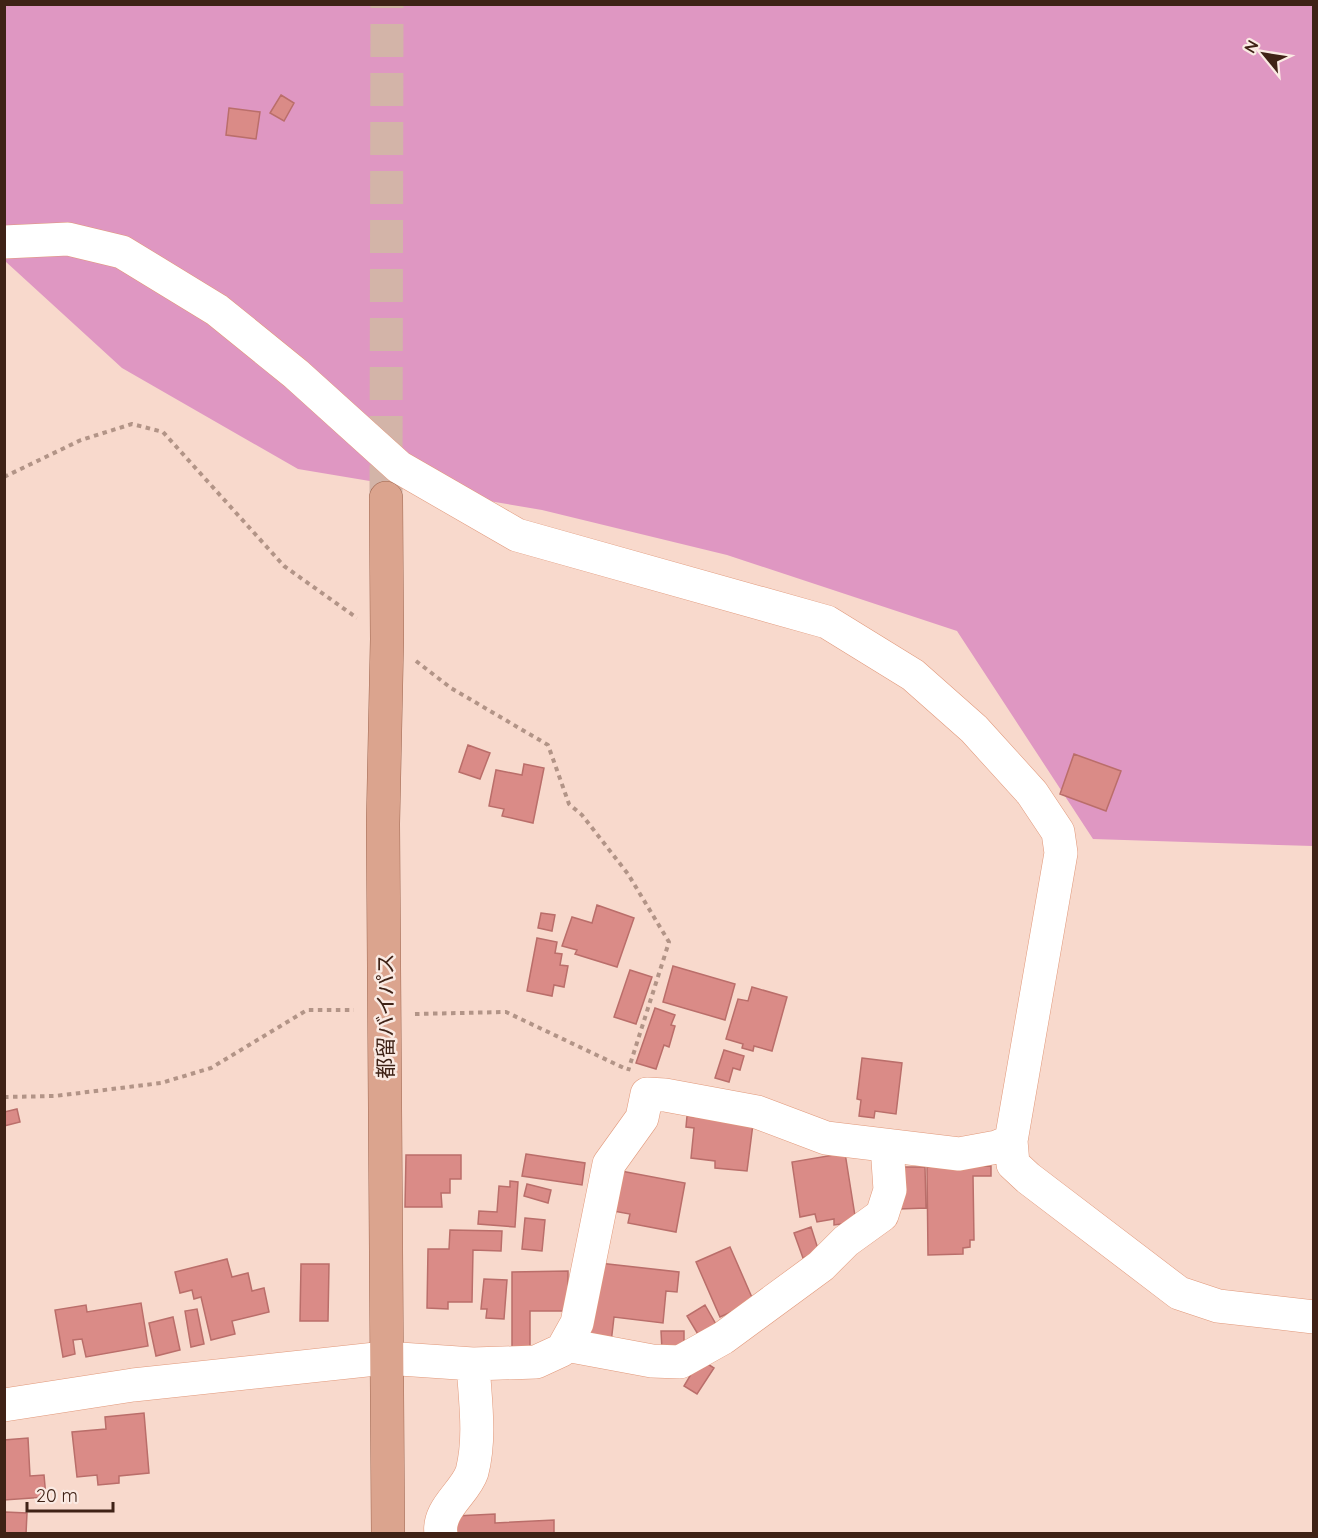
<svg xmlns="http://www.w3.org/2000/svg" width="1318" height="1538" font-family="Quicksand,'Noto Sans JP',sans-serif">
  <style>
    .green { fill: #df97c2 }
    .building { fill: #da8b87; stroke: #ba6e6a; stroke-width: 1.5 }
    .lines { fill: none; stroke-linecap: round; stroke-linejoin: round }
    .trunk-tunnel { stroke: #d3b4a8; stroke-width: 33; stroke-dasharray: 33 16; stroke-linecap: butt }
    .minor-casing { stroke: #e1987a; stroke-width: 34 }
    .trunk-casing { stroke: #9f6852; stroke-width: 34 }
    .path { stroke: #b29487; stroke-width: 4; stroke-dasharray: 4.5 4.5; stroke-linecap: butt }
    .minor { stroke: #fff; stroke-width: 33 }
    .trunk { stroke: #dba48e; stroke-width: 33 }
    .labels { text-anchor: middle; dominant-baseline: central; stroke-width: 5; stroke-linejoin: round; paint-order: stroke }
    .street-label { font-size: 21px; fill: #3f2216; stroke: #faeae3 }
  </style>
  <rect width="100%" height="100%" fill="#f8d9cc"/>
  <!-- green -->
  <path class="green" d="M5,5h1308v841l-220,-7 -136,-208 -230,-76 -185,-45 -244,-41 -176,-101 -117,-107z"/>
  <!-- building -->
  <path class="building" d="M281,95l13,8 -10,18 -14,-8z
    M229,108l31,4 -4,27 -30,-4z
    M468,745l22,8 -10,26 -21,-7z
    M1074,754l47,17 -15,40 -46,-17z
    M524,764l20,4 -11,55 -31,-7 2,-7 -15,-3 7,-36 26,5z
    M597,905l37,13 -17,49 -42,-13 2,-4 -15,-4 10,-29 20,6z
    M541,913l14,2 -3,16 -14,-3z
    M537,938l20,4 -2,11 7,1 -2,11 8,1 -4,21 -10,-2 -2,11 -25,-5z
    M673,966l62,18 -10,36 -62,-18z
    M630,970l22,7 -16,47 -22,-7z
    M752,987l35,10 -15,54 -18,-5 -1,5 -11,-3 1,-4 -17,-5 12,-40 10,2z
    M655,1008l20,7 -4,10 4,1 -6,21 -5,-2 -8,24 -20,-6z
    M724,1050l20,6 -4,14 -7,-2 -4,14 -14,-4z
    M862,1058l40,5 -6,51 -21,-3 -1,7 -15,-2 2,-16 -4,-1z
    M17,1109l3,13 -16,4v-14z
    M687,1116l66,8 -6,47 -32,-3v-7l-24,-3 3,-30 -8,-1z
    M845,1153l11,69 -22,3v-6l-17,3 -2,-8 -15,3 -8,-55z
    M526,1154l59,9 -3,22 -60,-9z
    M406,1155h55v24h-11v14h-9l1,14h-37z
    M991,1166v10h-18l1,64h-4v7l-7,1v6l-35,1 -1,-88z
    M899,1167h26l1,41 -27,1z
    M621,1171l64,12 -9,49 -48,-9 2,-9 -17,-3z
    M510,1181l8,1 -3,45 -37,-3 1,-13 18,1 2,-26 11,1z
    M527,1184l24,6 -3,13 -24,-7z
    M525,1218l20,2 -3,31 -20,-2z
    M811,1227l8,25 -16,6 -9,-25z
    M450,1230l52,1 -1,20 -28,-1 -1,52h-24v7l-21,-1 1,-59h21z
    M730,1247l24,55 -34,15 -24,-55z
    M227,1259l5,18 16,-4 4,18 12,-3 5,24 -37,9 3,13 -24,6 -10,-43 -7,2 -2,-9 -12,3 -5,-21z
    M599,1263l80,9 -2,20 -11,-1 -3,32 -49,-6 -3,26 -22,-2z
    M301,1264h28l-1,57h-28z
    M568,1271v40h-38v40h-18v-79z
    M484,1279l23,1 -3,39 -18,-1 1,-9h-6z
    M141,1303l7,43 -62,11 -4,-18 -9,1 2,14 -12,3 -8,-47 31,-5 1,7z
    M705,1305l12,21 -18,10 -12,-20z
    M197,1309l7,35 -13,3 -6,-36z
    M173,1317l7,33 -24,6 -7,-33z
    M661,1331h23v19h-22z
    M700,1359l14,9 -17,26 -13,-8z
    M144,1413l5,60 -30,3v7l-21,2 -1,-10 -20,2 -5,-45 34,-3 -1,-12z
    M28,1438l2,38 14,-1 2,22 -42,3v-60z
    M5,1512l22,1 -1,21h-21z
    M495,1514v9l59,-3v14h-97l-1,-18z"/>
  <g class="lines">
    <!-- trunk-tunnel -->
    <path class="trunk-tunnel" d="M386,498l1,-494"/>
    <defs>
      <path id="minor" d="M4,242l64,-3 54,13 95,58 79,64 103,93 118,68 310,87 86,53 61,54 58,64 26,39 3,21 -50,288 -14,6 -38,7 -133,-16 -69,-26 -92,-17 -18,-1 -5,24 -33,46 -32,159 -15,27 -26,12 -63,2 -88,-6 -252,27 -129,20
        M1011,1141l2,23 15,14 151,115 39,13 96,11
        M566,1345l86,16 28,1 43,-24 98,-72 25,-25 36,-26 8,-25 -3,-44
        M441,1534c-4,-25 24,-41 31,-62 9,-35 3,-73 1,-108"/>
      <path id="trunk" d="M386,498l1,141 -4,185 5,710"/>
    </defs>
    <!-- minor casing -->
    <use href="#minor" class="minor-casing"/>
    <!-- trunk casing -->
    <use href="#trunk" class="trunk-casing"/>
    <!-- path -->
    <path class="path" d="M4,477l77,-37 51,-16 31,8 121,134 73,52
      M416,661l35,27 97,57 21,59 13,11 46,59 41,68 -41,129
      M415,1014l91,-2 120,57
      M4,1097l51,-1 106,-13 50,-15 96,-58h47"/>
    <!-- minor -->
    <use href="#minor" class="minor"/>
    <!-- trunk -->
    <use href="#trunk" class="trunk"/>
  </g>
  <g class="labels">
    <!-- street labels -->
    <g class="street-label">
      <text transform="translate(385 1016) rotate(-90)">都留バイパス</text>
    </g>
  </g>
  <!-- border -->
  <rect width="1318" height="1538" fill="none" stroke="#3f2216" stroke-width="12"/>
  <!-- north arrow -->
  <g transform="translate(1264 54) rotate(300)" stroke="#faeae3" stroke-width="4.5" paint-order="stroke">
  <path d="M0-4.5L10 22L0 15L-10 22Z" fill="#3f2216"/>
  <text y="-9" font-size="16" font-weight="bold" text-anchor="middle" fill="#3f2216">N</text>
  </g>
  <!-- scale -->
  <path d="M27 1502v9h86v-9" fill="none" stroke="#3f2216" stroke-width="3"/>
  <text x="36" y="1502" font-size="18" fill="#3f2216" stroke="#faeae3" stroke-width="4.5" paint-order="stroke">20 m</text>
</svg>
